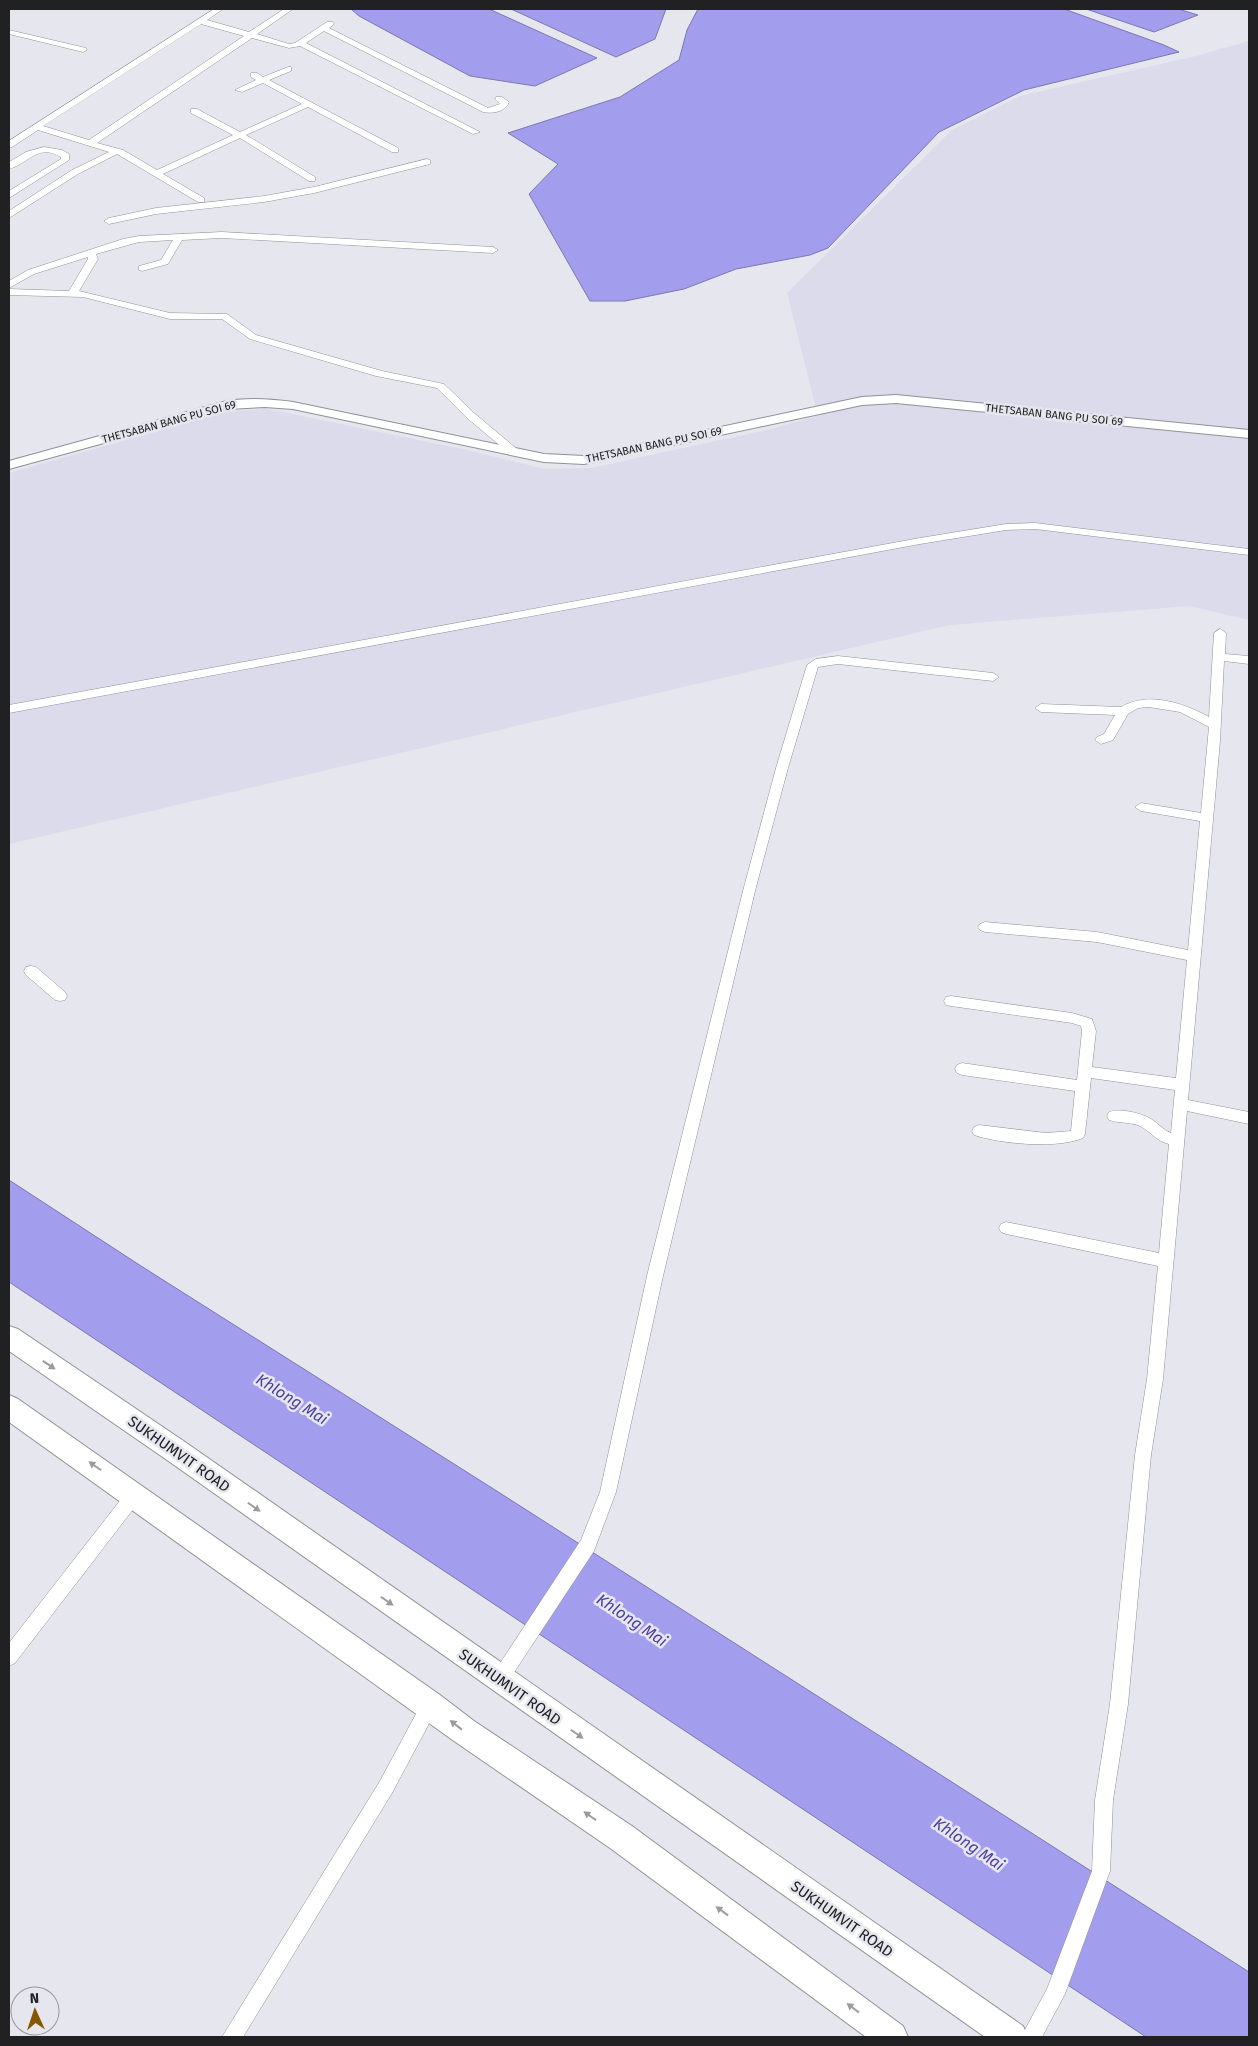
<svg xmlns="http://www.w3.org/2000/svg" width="1258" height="2046" font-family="'Fira Sans',sans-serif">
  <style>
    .built { fill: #dbdbeb }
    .water { fill: #a29ded; stroke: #7b78b1 }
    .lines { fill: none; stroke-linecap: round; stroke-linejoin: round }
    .minor-casing { stroke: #909097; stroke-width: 1 }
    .tertiary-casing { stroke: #909097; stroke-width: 2 }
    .trunk-casing { stroke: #909097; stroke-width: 2 }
    .minor { fill: #fff; fill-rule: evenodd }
    .tertiary { fill: #fff; fill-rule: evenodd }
    .trunk { fill: #fff; fill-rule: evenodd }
    .oneway { fill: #9b9b9c }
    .labels { text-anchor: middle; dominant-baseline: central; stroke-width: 5; stroke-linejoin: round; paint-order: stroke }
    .far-street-label { font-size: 11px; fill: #212124; stroke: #e6e6ee }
    .near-street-label { font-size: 15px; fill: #212124; stroke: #e6e6ee }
    .near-water-label { font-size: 16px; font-style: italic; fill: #4f3f9c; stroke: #e6e6ee }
  </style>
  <rect width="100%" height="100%" fill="#e6e6ee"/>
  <!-- built -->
  <path class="built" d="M1249,41v579l-60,-14 -239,19 -941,219v-371l221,-62 38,-2 199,41 78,19 46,-1 175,-38 52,-14 -31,-123 165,-163 68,-34 176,-40z"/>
  <!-- water -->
  <path class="water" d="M351,9h138l108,49 -62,28 -65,-10 -111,-60z
    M511,9h155l-11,30 -39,18z
    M698,9h366l100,36 15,7 -155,38 -85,42 -111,116 -18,7 -74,14 -52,20 -59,12h-35l-61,-107 29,-30 -50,-31 112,-36 59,-37 8,-30z
    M1086,9h92l20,6 -44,17z
    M9,1180l132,86 351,222 757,484v65h-103l-1137,-755z"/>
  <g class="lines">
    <defs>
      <path id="minor" d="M214,9h9l-16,11 42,12 35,-23h9l-36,25 32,10 6,-1 32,-21h6l1,2 -5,4 159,80 12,-4 -5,-5 1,-2h6l7,5c-4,10 -16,12 -26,10l-159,-81 -18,12 174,89 -7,2 -173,-88 -11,2 -37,-10 -155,105 26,7 34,20 76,-35 -42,-22v-4h6l43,23 62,-28 -39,-21 -21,9 -7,-2 21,-10 -5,-3v-4h6l6,4 25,-10h3v4l-22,9 129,68v4h-6l-84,-45 -62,28 69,42v4h-6l-69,-43 -77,36 41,24v4h-6l-81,-48 -39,20 -69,44v-7l63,-41 37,-18 -71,-22 -26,17 -3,1v-7zM201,24l43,12 -155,104 -46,-14z
        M9,30l77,18 1,2 -4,2 -74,-18z
        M44,147l18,3 7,4v6l-60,38v-7l52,-32v-2c-23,-14 -32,6 -52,12v-7l17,-10z
        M427,159l3,1v4l-116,29 -50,9 -108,12 -47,10 -5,-3 5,-3 47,-10 108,-12 50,-9z
        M222,232l271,15 5,3 -5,3 -271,-15 -40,2 -14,24 -26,7 -3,-1v-4l22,-6 12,-20 -34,2 -43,12 2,5 -19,32 91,22 57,1 29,21 126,36 62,13 30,29 44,37 1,2 -1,2h-8l-44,-37 -29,-29 -61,-12 -126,-37 -28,-20h-52l-87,-22 -74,-2v-6l60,2 19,-32v-2l-54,17 -25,14v-7l19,-11 95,-31 16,-3z
        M1035,523l214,26v6l-214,-26 -29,1 -86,14 -911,169v-8l911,-167 86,-14z
        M1220,629l6,4 -1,21 24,2v8l-25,-3 -4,80 -32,359 61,12v12l-62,-13 -24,268 -12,76 -23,249 -15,96 -3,71 -45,123 -23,43h-21l26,-48 45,-118 3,-71 15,-96 25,-249 12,-76 11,-113 -152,-32 -5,-2 -2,-4 2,-4 5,-2 153,31 10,-109c-14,-3 -19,-14 -31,-19 -10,-3 -20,-2 -29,-5l-2,-4 2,-4c12,-4 32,1 42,7 7,4 12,11 20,14l4,-43 -84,-12 -6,56 -2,4c-26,11 -82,6 -109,-3l-2,-4 2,-4 5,-2 67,8 25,-2 4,-40 -113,-16 -5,-2 -2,-4 2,-4 5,-2 115,17 5,-49 -1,-5 -9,-3 -121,-17 -5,-1 -2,-4 2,-4 5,-1 121,17 20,6 4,12 -4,36 84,11 11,-118 -90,-18 -112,-10 -5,-2 -2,-3 2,-3 5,-2 112,10 91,18 12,-129 -59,-10 -6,-4 6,-4 60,10 8,-86 -29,-15 -31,-5 -11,1 -10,6 -15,26 -12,4 -6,-4 2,-3 7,-3 11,-19 -74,-3 -6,-4 6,-4 80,3c28,-16 62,-4 88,10l5,-84z
        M838,656l155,17 6,4 -6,4 -155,-17 -20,3 -30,101 -32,119 -93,389 -47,216 -22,59 -89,135 -6,3 -6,-3 -3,-6 3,-6 88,-134 19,-48 47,-216 97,-389 32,-119 31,-103 9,-6z
        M31,966l5,1 29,25 2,4 -2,4 -5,1 -5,-1 -29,-25 -2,-4 2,-4z
        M135,1486l6,3 2,5 -2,5 -126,164 -6,3v-23l120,-154z
        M430,1696l6,3 3,6 -47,88 -149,244h-21l158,-256 44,-82z"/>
      <path id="tertiary" d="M896,395l353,35v8l-353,-35 -34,2 -278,59 -40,-2 -251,-53 -28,-2 -37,2 -219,60v-8l214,-59c22,-5 48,-3 70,0l251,52 40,2 278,-59z"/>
      <path id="trunk" d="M9,1326l9,3 167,113 838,584 5,11h-43l-818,-577 -158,-109z
        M9,1395l9,4 422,296 34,26 158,105 271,200 5,11h-42l-256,-189 -156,-107 -445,-319z"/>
    </defs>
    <!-- minor casing -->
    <use href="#minor" class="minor-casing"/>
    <!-- tertiary casing -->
    <use href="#tertiary" class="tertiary-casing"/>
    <!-- trunk casing -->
    <use href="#trunk" class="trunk-casing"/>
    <!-- minor -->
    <use href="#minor" class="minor"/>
    <!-- tertiary -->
    <use href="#tertiary" class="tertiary"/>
    <!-- trunk -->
    <use href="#trunk" class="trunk"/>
  </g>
  <!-- one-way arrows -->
  <defs><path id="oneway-solid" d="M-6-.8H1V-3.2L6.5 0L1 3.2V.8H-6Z" transform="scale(1.25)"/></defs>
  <g class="oneway">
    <use href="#oneway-solid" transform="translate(49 1365) rotate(34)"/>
    <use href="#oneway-solid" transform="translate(95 1466) rotate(-145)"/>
    <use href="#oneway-solid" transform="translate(254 1507) rotate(35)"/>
    <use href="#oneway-solid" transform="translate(387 1601) rotate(35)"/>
    <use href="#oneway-solid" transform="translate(456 1725) rotate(-142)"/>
    <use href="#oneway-solid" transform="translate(577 1734) rotate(35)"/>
    <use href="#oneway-solid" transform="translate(590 1816) rotate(-145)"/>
    <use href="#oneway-solid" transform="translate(722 1911) rotate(-144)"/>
    <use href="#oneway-solid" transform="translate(853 2008) rotate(-143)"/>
  </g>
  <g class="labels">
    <!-- far-street labels -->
    <g class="far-street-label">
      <text transform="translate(1054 415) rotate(6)">THETSABAN BANG PU SOI 69</text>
      <text transform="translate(169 422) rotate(-15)">THETSABAN BANG PU SOI 69</text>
      <text transform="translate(654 445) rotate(-12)">THETSABAN BANG PU SOI 69</text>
    </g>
    <!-- near-street labels -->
    <g class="near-street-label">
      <text transform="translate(179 1454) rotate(35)">SUKHUMVIT ROAD</text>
      <text transform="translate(510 1687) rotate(35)">SUKHUMVIT ROAD</text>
      <text transform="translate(842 1919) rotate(35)">SUKHUMVIT ROAD</text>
    </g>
    <!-- near-water labels -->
    <g class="near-water-label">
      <text transform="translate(292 1399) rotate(32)">Khlong Mai</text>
      <text transform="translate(632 1620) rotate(34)">Khlong Mai</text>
      <text transform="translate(969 1844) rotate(34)">Khlong Mai</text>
    </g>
  </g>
  <!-- border -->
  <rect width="1258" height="2046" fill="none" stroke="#212124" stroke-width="20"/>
  <!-- north arrow -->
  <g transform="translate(35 2011) rotate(357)"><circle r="24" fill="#e6e6ee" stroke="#97979d"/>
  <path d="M0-4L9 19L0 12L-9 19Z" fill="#885500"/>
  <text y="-8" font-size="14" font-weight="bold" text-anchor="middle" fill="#212124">N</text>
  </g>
</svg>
